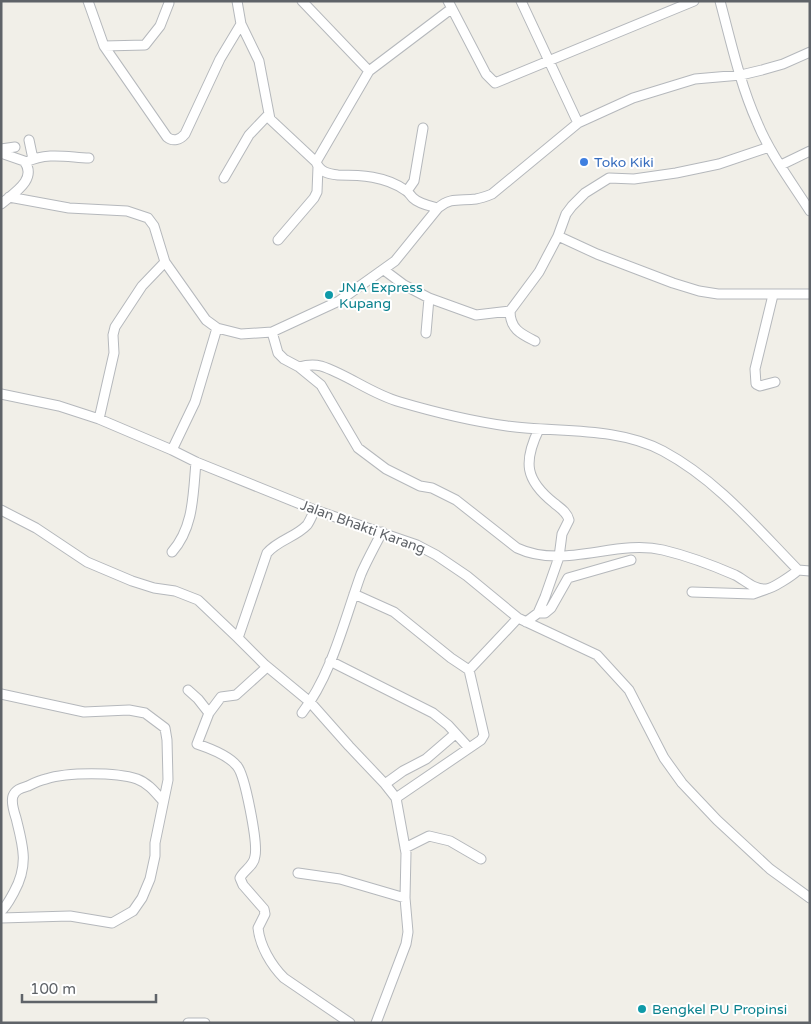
<svg xmlns="http://www.w3.org/2000/svg" width="811" height="1024" font-family="'Varela Round',sans-serif">
  <style>
    .lines { fill: none; stroke-linecap: round; stroke-linejoin: round }
    .minor-casing { stroke: #b5b8bc; stroke-width: 11 }
    .minor { stroke: #fff; stroke-width: 9 }
    .shop-dot { fill: #3f7fe0; stroke: #fff; stroke-width: 2 }
    .culture-dot { fill: #0f9aa8; stroke: #fff; stroke-width: 2 }
    .labels { text-anchor: middle; dominant-baseline: central; stroke-width: 4; stroke-linejoin: round; paint-order: stroke }
    .shop-label { font-size: 14px; fill: #366cbe; stroke: #fff; text-anchor: start }
    .culture-label { font-size: 14px; fill: #0d838f; stroke: #fff; text-anchor: start }
    .street-label { font-size: 14px; fill: #5f6368; stroke: #fff }
  </style>
  <rect width="100%" height="100%" fill="#f1efe8"/>
  <g class="lines">
    <defs>
      <path id="minor" d="M88,1l16,45 63,91c6,5 13,3 18,-3l35,-75 21,-35
        M237,1l4,23 18,37 11,58 46,43c4,10 12,12 22,13 23,0 47,1 67,15 4,2 5,5 8,8 6,6 17,8 25,10
        M302,1l67,70 -53,91
        M448,1l38,73 9,9 199,-82
        M521,1l57,122
        M720,1c11,41 20,83 37,121 12,30 35,61 53,89
        M104,46l41,-1 15,-19 9,-23
        M369,71l82,-62
        M29,140l4,19
        M1,149l14,-2
        M1,153l23,8c14,18 -10,32 -23,43
        M26,162c22,-10 40,-5 63,-4
        M781,165l29,-14
        M224,178l25,-43 19,-20
        M407,191l7,-10 9,-53
        M9,197l60,11 58,3 21,7 6,8 11,36 41,58 11,8 24,6 31,-2 67,-31 56,-40 43,-53c12,-11 23,-7 38,-9 6,-1 11,-3 16,-5l86,-71 55,-25 62,-19 46,-4 21,-5 21,-6 27,-12
        M558,236l8,-22 6,-8 13,-13 24,-15 25,1 42,-6 43,-9 50,-17
        M278,240l36,-42 3,-6 1,-25
        M384,270l20,15 25,13 -3,35
        M773,295l-18,74 1,15 4,2 15,-4
        M429,298l47,17 34,-4
        M272,332l6,21 6,6 15,8 22,18 37,63 28,21 34,17 12,2 24,12 61,48c47,22 98,-9 146,2 25,6 49,15 72,25 10,5 19,15 31,14 6,0 27,-14 32,-19
        M535,341c-14,-7 -25,-12 -25,-30l29,-39 19,-36 39,18 76,29 26,8 19,3h92
        M299,367c7,-2 14,-3 22,-1 26,8 50,28 79,36 34,10 71,19 107,24 51,7 109,0 156,25 54,29 93,76 135,119l12,1
        M1,394l58,12 40,13 73,31 24,12 119,48 102,35 19,10 31,21 51,42 79,37 32,35 35,68 18,25 35,37 53,49 40,29
        M99,419l15,-66 -1,-18 2,-8 27,-41 23,-24
        M172,450l23,-48 22,-74
        M1,510l35,18 51,34 45,19 22,7 21,3 23,9 40,38
        M315,510c-3,5 -5,11 -8,15 -11,12 -29,15 -40,28l-29,85 26,26 46,38 39,44 36,38 11,14
        M172,552c22,-25 21,-58 24,-90
        M692,592l61,2 14,-5
        M354,594l40,18 57,46 18,12 15,65 -3,5 -85,58 10,55 -1,45 3,34 -2,12 -30,79
        M538,613h7l6,-5 17,-30 63,-18
        M526,622l12,-9 7,-16 14,-40 3,-23 7,-14c-2,-8 -9,-12 -15,-17 -29,-23 -31,-41 -15,-74
        M330,661l103,52 15,12 21,23
        M267,667l-31,28 -15,2 -12,16 -12,31c12,4 32,12 40,22 8,9 21,77 18,90 -1,10 -11,14 -15,22l3,7 21,24 1,5 -7,14c2,18 13,37 26,50l66,45
        M469,670l49,-52
        M188,690l10,9 11,14
        M1,694l83,18 45,-2 16,3 20,15 2,12 1,40 -13,63v13l-5,23 -8,19 -9,13 -21,12 -42,-7 -69,2
        M302,713c30,-39 42,-92 59,-139 6,-14 14,-28 21,-42
        M385,784l18,-13 23,-12 29,-25
        M405,848l24,-12 21,5 31,18
        M298,873l42,6 65,19
        M1,911c6,-5 9,-12 13,-19 15,-27 9,-46 2,-74 -2,-6 -5,-16 -3,-22 3,-7 9,-8 15,-10 6,-3 12,-6 18,-7 21,-7 70,-7 91,0 11,4 18,13 26,22
        M188,1023h17"/>
    </defs>
    <!-- minor casing -->
    <use href="#minor" class="minor-casing"/>
    <!-- minor -->
    <use href="#minor" class="minor"/>
  </g>
  <!-- markers -->
  <circle class="shop-dot" cx="584" cy="162" r="5"/>
  <g class="culture-dot">
    <circle cx="329" cy="295" r="5"/>
    <circle cx="642" cy="1009" r="5"/>
  </g>
  <g class="labels">
    <!-- shop labels -->
    <g class="shop-label">
      <text x="594" y="162">Toko Kiki</text>
    </g>
    <!-- culture labels -->
    <g class="culture-label">
      <text x="339" y="287">JNA Express<tspan x="339" dy="16">Kupang</tspan></text>
      <text x="652" y="1009">Bengkel PU Propinsi</text>
    </g>
    <!-- street labels -->
    <g class="street-label">
      <text transform="translate(363 527) rotate(20)">Jalan Bhakti Karang</text>
    </g>
  </g>
  <!-- border -->
  <rect width="811" height="1024" fill="none" stroke="#5f6368" stroke-width="5"/>
  <!-- scale -->
  <path d="M22 994v8h134v-8" fill="none" stroke="#5f6368" stroke-width="2.5"/>
  <text x="30" y="994" font-size="15" fill="#5f6368" stroke="#ffffff" stroke-width="4" paint-order="stroke">100 m</text>
</svg>
